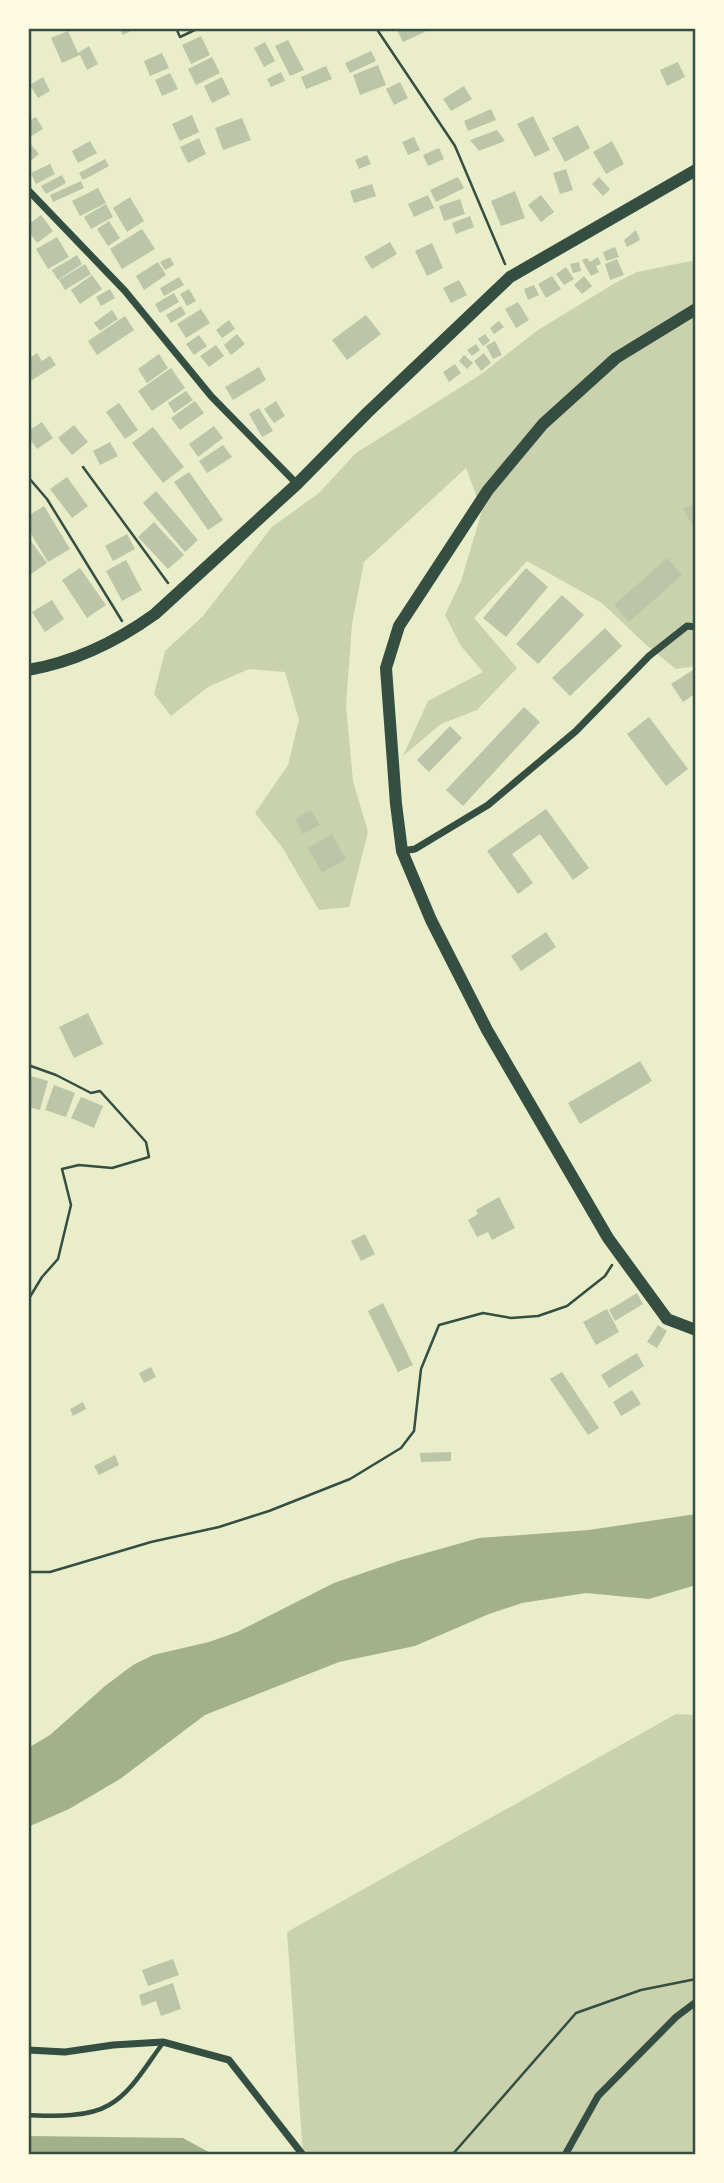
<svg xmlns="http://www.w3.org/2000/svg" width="724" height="2183" font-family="'PT Sans Narrow',sans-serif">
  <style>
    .green { fill: #cad2ad }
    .water { fill: #a3b18a }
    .building { fill: #bcc5a7 }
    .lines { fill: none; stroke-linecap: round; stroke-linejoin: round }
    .path { stroke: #344e41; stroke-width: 2.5 }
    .service { stroke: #344e41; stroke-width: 4.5 }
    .minor { stroke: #344e41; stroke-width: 7 }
    .tertiary { stroke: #344e41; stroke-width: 12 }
    .neatline { fill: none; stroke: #344e41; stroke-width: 2.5 }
  </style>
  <rect width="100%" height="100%" fill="#e9edc9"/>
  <!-- green -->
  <path class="green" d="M696,260v406l-20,3 -31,-25 -43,-41 -75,-42 -53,57 43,50 -40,42 -36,14 -38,32 25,-55 55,-29 -22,-26 -16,-31 16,-34 21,-70 -16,-43 -102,94 -12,62 -6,82 7,75 15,51 -19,75 -30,3 -37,-63 -27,-34 33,-48 11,-45 -14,-48 -36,-3 -41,18 -37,29 -17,-22 11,-43 38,-35 69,-89 47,-34 37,-40 124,-78 58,-45 77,-47 22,-11z
    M676,1714l20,1v440h-393l-16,-223z"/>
  <!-- water -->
  <path class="water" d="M696,1514v71l-47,14 -63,-6 -64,10 -33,11 -74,32 -76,16 -134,53 -85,64 -51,30 -41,18v-79l22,-13 55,-49 28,-21 20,-10 56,-13 28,-10 97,-49 67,-23 78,-22 110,-8z
    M28,2136l155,2 31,17h-186z"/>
  <!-- building -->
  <path class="building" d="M119,28h17l-13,7z
    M396,28h27l2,4 -22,10z
    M68,31l10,22 11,-7 9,18 -11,6 -7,-15 -18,8 -11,-25z
    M201,36l9,19 -19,9 -9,-19z
    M288,40l16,30 -14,6 -15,-30z
    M265,42l10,19 -11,6 -10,-19z
    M371,51l5,10 -26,12 -5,-10z
    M162,53l7,15 -19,8 -6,-15z
    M212,57l8,16 -24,12 -8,-16z
    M678,62l7,15 -18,9 -7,-16z
    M378,65l8,20 -26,10 -7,-20z
    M326,66l6,13 -26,10 -5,-12z
    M281,72l4,9 -14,6 -4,-8z
    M170,73l8,16 -16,7 -7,-16z
    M43,77l7,14 -12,7 -8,-13z
    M222,77l8,17 -18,9 -8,-17z
    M400,82l8,16 -14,7 -8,-16z
    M464,86l8,13 -21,12 -8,-12z
    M491,109l5,11 -28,11 -4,-10z
    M192,115l7,17 -19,9 -8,-17z
    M533,116l17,34 -15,7 -18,-33z
    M36,117l7,12 -15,9v-17z
    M242,118l9,22 -28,10 -8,-22z
    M578,125l12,23 -25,14 -13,-24z
    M497,130l8,11 -26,10 -9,-11z
    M414,137l6,13 -12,5 -6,-13z
    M199,138l7,16 -18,9 -8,-16z
    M28,141l11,13 -11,9z
    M90,141l7,12 -19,10 -6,-12z
    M612,141l12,23 -18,10 -13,-22z
    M439,148l5,11 -16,7 -5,-11z
    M367,155l4,9 -12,5 -4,-9z
    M105,159l4,7 -26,14 -4,-7z
    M50,164l5,10 -19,10 -5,-11z
    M566,169l7,21 -13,4 -7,-21z
    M62,175l4,8 -20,11 -5,-8z
    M458,177l6,11 -28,14 -6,-12z
    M599,177l11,12 -7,7 -11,-12z
    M81,181l3,7 -31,14 -3,-7z
    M372,184l4,12 -22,7 -4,-12z
    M98,188l8,15 -26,13 -8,-15z
    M515,191l10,27 -24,8 -10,-25z
    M428,195l6,13 -20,9 -6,-13z
    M541,195l13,17 -13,10 -13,-17z
    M130,197l14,24 -17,11 -14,-24z
    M460,199l5,15 -21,7 -5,-15z
    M106,204l7,13 -22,12 -7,-12z
    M41,215l12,16 -16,12 -9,-13v-5z
    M470,216l4,11 -18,7 -4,-11z
    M109,221l11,17 -12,8 -11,-17z
    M142,229l13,20 -33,20 -12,-20z
    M636,230l4,10 -13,7 -3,-7z
    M57,237l12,20 -21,12 -12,-20z
    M390,242l7,12 -25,15 -8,-12z
    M432,243l11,25 -16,8 -12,-25z
    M615,247l4,10 -13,4 -3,-9z
    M77,255l5,9 -24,16 -6,-10z
    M170,257l4,8 -9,5 -5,-8z
    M598,257l3,7 -5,2 3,6 -8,4 -9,-16 5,-2 3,4z
    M617,259l7,16 -14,5 -5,-16z
    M158,262l8,13 -22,15 -8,-14z
    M579,262l2,9 -8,2 -3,-9z
    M85,264l6,10 -26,16 -6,-10z
    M566,267l8,12 -10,6 -8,-11z
    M92,275l10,14 -22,15 -9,-14z
    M552,276l9,13 -15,9 -8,-14z
    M584,276l8,10 -10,8 -8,-9z
    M179,277l5,8 -20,11 -4,-8z
    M459,280l8,15 -16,8 -8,-15z
    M534,285l5,10 -11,5 -4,-11z
    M110,289l5,9 -14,8 -5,-9z
    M189,289l7,12 -9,5 -7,-12z
    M174,293l5,9 -19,11 -5,-9z
    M518,302l11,18 -13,8 -11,-19z
    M181,306l5,8 -15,9 -5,-8z
    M201,309l9,14 -24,15 -9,-14z
    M112,310l6,9 -18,12 -6,-8z
    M366,315l15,19 -34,26 -15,-20z
    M125,316l9,14 -37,25 -9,-14z
    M229,320l6,9 -13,9 -6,-8z
    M499,321l5,6 -10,7 -4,-6z
    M237,334l8,10 -14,11 -7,-10z
    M485,334l5,7 -7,5 -5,-7z
    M199,335l8,11 -13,9 -8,-11z
    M495,341l7,14 -9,4 -7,-13z
    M476,344l4,6 -8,6 -5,-6z
    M216,345l8,11 -15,11 -9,-11z
    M37,353l5,8 8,-5 6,9 -24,15 -4,-7v-14z
    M484,353l7,10 -10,8 -7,-10z
    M159,354l9,14 -21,15 -9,-14z
    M464,355l9,8 -6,6 -8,-8z
    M455,364l6,9 -12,9 -6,-10z
    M259,367l7,13 -33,20 -8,-13z
    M171,368l14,20 -33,23 -14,-20z
    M186,391l7,9 -19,13 -6,-10z
    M195,401l9,12 -24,17 -9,-12z
    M276,401l9,15 -11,7 -10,-14z
    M119,403l19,27 -13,9 -19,-27z
    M259,408l14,23 -11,6 -13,-23z
    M42,422l11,16 -16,11 -9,-13v-5z
    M74,425l14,17 -16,13 -14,-17z
    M214,426l9,12 -25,19 -9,-13z
    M153,427l31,40 -21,16 -31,-40z
    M110,442l8,14 -18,9 -7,-14z
    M223,445l9,12 -25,16 -8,-12z
    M189,472l34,48 -15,10 -34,-48z
    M67,477l21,29 -16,12 -22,-29z
    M156,491l42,49 -13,12 -42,-49z
    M696,502v29l-13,-22z
    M44,506l26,43 -22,13 -20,-33v-13z
    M154,522l30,33 -16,14 -30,-32z
    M127,534l8,15 -22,12 -8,-15z
    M28,537l19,26 -19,13z
    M667,558l15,17 -53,47 -15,-17z
    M126,560l16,30 -20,11 -16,-30z
    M80,568l26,37 -19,13 -25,-38z
    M526,568l22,19 -42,50 -23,-19z
    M562,595l22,20 -46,49 -22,-20z
    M52,600l12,19 -19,13 -13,-20z
    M605,628l17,18 -52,50 -18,-18z
    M696,668v25l-13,9 -12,-18z
    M524,707l16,15 -77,84 -17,-16z
    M649,717l39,52 -22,17 -39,-52z
    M450,726l12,12 -33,34 -12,-12z
    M546,809l43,59 -16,12 -33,-46 -28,20 21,29 -15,11 -31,-43z
    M311,810l9,15 -17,9 -8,-15z
    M332,834l14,25 -24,14 -14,-25z
    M546,932l10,15 -35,24 -10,-15z
    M88,1013l15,31 -29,14 -15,-31z
    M640,1061l12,20 -72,43 -12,-21z
    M28,1075l20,6 -8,29 -12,-3z
    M54,1085l21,8 -9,24 -21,-7z
    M81,1097l22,9 -9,22 -23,-10z
    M499,1197l16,31 -23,12 -4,-8 -11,5 -9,-17 10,-6 -2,-4z
    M365,1234l10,20 -14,7 -10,-20z
    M637,1293l6,11 -28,17 -6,-11z
    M383,1303l30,62 -15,7 -30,-61z
    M607,1309l12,23 -23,13 -13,-23z
    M658,1325l9,6 -10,17 -10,-6z
    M637,1353l7,13 -35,22 -8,-13z
    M151,1367l5,10 -12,6 -5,-10z
    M562,1372l37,56 -11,7 -38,-56z
    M632,1390l9,14 -20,12 -8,-14z
    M83,1402l3,7 -13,7 -3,-7z
    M451,1452v9l-30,1 -1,-9z
    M115,1455l4,10 -20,10 -5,-9z
    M173,1959l6,16 -31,11 -6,-16z
    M173,1983l8,26 -20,7 -5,-15 -14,5 -3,-11z"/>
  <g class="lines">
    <!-- path -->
    <path class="path" d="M176,28l4,9 19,-9
      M376,28l79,118 50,118
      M83,467l85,116
      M28,477l19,22 75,122
      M28,1065l28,10 35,18 9,-2 46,51 3,15 -37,11 -33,-3 -17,4 9,36 -13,54 -16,18 -14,23
      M28,1572h22l101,-30 68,-15 50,-16 81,-32 51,-31 13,-17 7,-62 18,-44 44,-12 28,5 27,-2 29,-10 38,-30 7,-11
      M452,2155l124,-142 65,-23 55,-11"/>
    <!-- service -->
    <path class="service" d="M28,2115c25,1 59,3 81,-10 23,-13 38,-41 54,-62"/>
    <!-- minor -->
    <path class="minor" d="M28,190l97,101 86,105 86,88
      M402,851l13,-2 73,-44 88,-74 73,-75 38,-30 9,1
      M28,2050l37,2 48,-7 50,-3 66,18 74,95
      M565,2155l33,-59 78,-79 20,-15"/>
    <!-- tertiary -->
    <path class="tertiary" d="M696,309l-80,49 -73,66 -55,66 -89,136 -13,42 10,136 6,47 29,69 56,110 121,208 59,81 29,11
      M28,670c47,-8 88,-28 127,-56l142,-130 70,-71 143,-136 186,-107"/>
  </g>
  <!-- border -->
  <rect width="724" height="2183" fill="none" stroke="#fefae0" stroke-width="60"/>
  <rect x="30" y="30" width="664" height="2123" class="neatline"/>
</svg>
